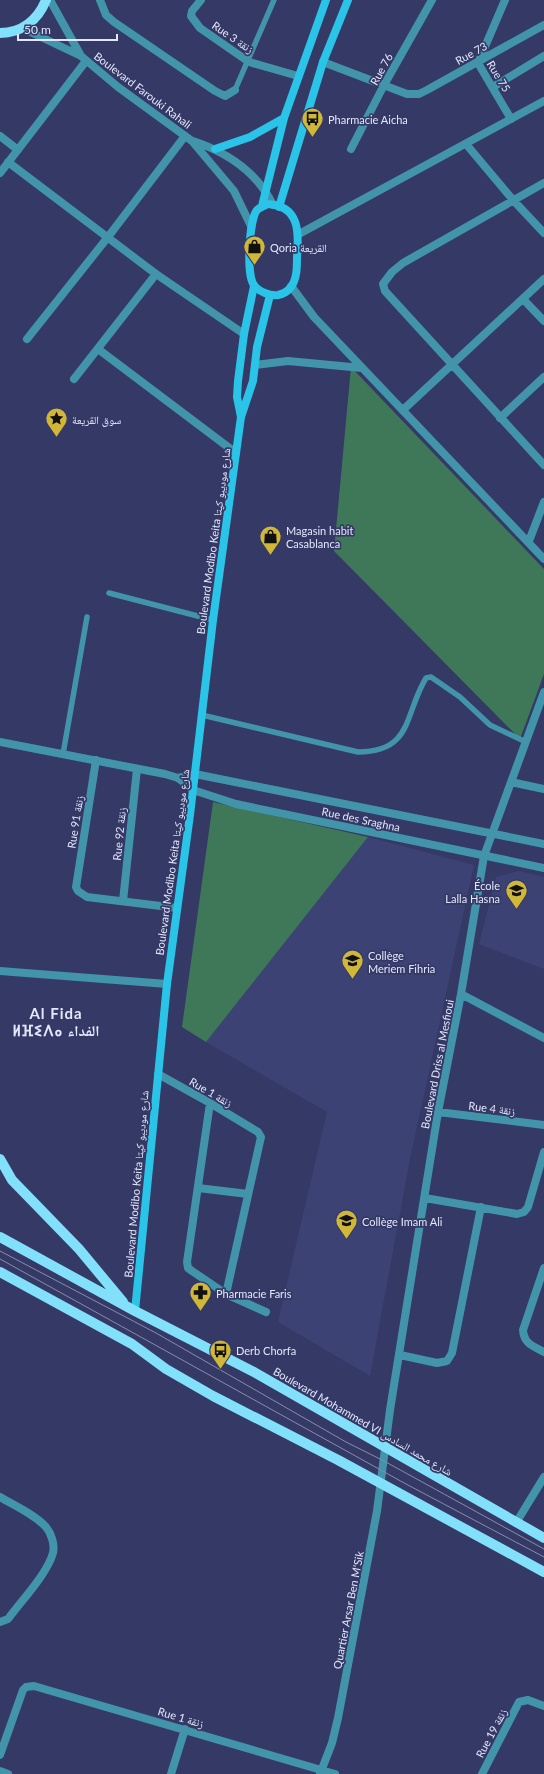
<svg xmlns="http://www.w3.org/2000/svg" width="544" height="1774" font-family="Lato,'Noto Naskh Arabic','Noto Sans Tifinagh',sans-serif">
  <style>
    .built { fill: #3d4275 }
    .green { fill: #3e7858 }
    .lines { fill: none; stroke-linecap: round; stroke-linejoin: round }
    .service { stroke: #4294aa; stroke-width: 5.5 }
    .pedestrian { stroke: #4294aa; stroke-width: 8 }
    .minor { stroke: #4294aa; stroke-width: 8 }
    .tertiary { stroke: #4294aa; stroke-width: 8 }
    .secondary { stroke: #29c4e7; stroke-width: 8 }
    .primary { stroke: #82e0fa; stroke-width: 10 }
    .tram { stroke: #888cae; stroke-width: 1 }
    .labels { text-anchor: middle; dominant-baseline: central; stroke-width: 3.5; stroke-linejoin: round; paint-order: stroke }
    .street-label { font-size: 11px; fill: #e3e7fd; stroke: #353965 }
    .poi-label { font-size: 11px; fill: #e3e7fd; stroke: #353965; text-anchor: start }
    .district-label { font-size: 15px; font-weight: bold; letter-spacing: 1px; fill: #e3e7fd; stroke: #353965 }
  </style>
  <rect width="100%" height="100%" fill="#353965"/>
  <!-- built -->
  <path class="built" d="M368,837l106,28 -64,294 -40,217 -92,-54 49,-210 -121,-70z
    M519,871l25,6v92l-65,-25 17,-67z"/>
  <!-- green -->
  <path class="green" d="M351,367l193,202v105l-24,65 -186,-188z
    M213,802l155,35 -162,205 -24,-15z"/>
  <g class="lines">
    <!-- service -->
    <path class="service" d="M235,90l39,-90
      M109,593l104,27
      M202,715l156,37c55,0 46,-38 68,-74l5,-1 29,20 30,28 36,17
      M63,754l24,-137"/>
    <!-- pedestrian -->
    <path class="pedestrian" d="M493,87l51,-31
      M0,136l18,14
      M8,162l148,112 88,60
      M0,173l86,-112
      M27,339l81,-102 77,-101
      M98,349l138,104
      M74,379l82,-105"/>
    <!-- minor -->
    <path class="minor" d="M100,0l6,15 8,7 101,69 10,5 10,-6
      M201,0l-9,11 -1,5 9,12 49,34 49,14
      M323,62l84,32h12l8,-4 117,-65
      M478,63l27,-63
      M478,63l33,56
      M466,144l47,56 31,33
      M351,149l33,-64 48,-85
      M544,183l-141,80 -11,9 -9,12 2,7 159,174
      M291,286l23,31 230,242
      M523,299l21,22
      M255,365l33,-4 74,7
      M404,409l140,-130
      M500,418l44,-41
      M529,541l15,-39
      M96,760l-20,127 2,4 9,6 90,11
      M511,782l33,7
      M123,901l14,-132
      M0,971l167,13
      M461,994l83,44
      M158,1074l52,29 48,29 3,5 -35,157 -34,-23 -4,-3 -1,-6 23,-159
      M438,1112l106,13
      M198,1188l50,6
      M425,1198l92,16 7,-2 4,-5 16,-55
      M544,1268l-21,62c1,14 10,16 21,22
      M226,1294l40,18
      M400,1355l37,8 10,-2 5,-8 29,-146
      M0,1497c15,9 34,17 46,30 5,6 9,17 7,26 -6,21 -31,47 -45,66l-8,3
      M516,1523l28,-46
      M0,1755l23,-65 3,-3 8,-1 301,88
      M0,1771l8,3
      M171,1774l14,-45
      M320,1774l12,-31 6,-25 39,-207 13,-101 48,-298 23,-118 23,-138 60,-164
      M482,1774l37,-72 9,-2 16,6"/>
    <!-- tertiary -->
    <path class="tertiary" d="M50,0l31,56
      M22,28l59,28 37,31 74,54 42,50 17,35
      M193,141c33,11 64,31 80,64
      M299,234l245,-133
      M0,742l165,32 13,4 15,12 43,14 308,64
      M178,778l17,-4 349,70"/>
    <!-- secondary -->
    <path class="secondary" d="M215,149l35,-12 34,-19
      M268,204c32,2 31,29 29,53 0,10 0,22 -6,30 -3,4 -8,7 -13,8 -8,1 -19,-3 -24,-10 -8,-10 -5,-65 3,-75 3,-3 7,-4 11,-6z
      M262,206l22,-88 42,-118
      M279,207l44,-145 25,-62
      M241,417l-4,-20 1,-16 6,-47 10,-48
      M135,1311l32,-327 23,-169 23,-195 28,-203 12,-36 4,-34 13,-52"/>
    <!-- primary -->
    <path class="primary" d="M0,33c22,0 38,-13 46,-33
      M0,1159l12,21 67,69 44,53
      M0,1237l135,74 119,61 290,166
      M0,1272l132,72 34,25 47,27 125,64 206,112"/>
    <!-- tram -->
    <path class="tram" d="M0,1251l156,82 190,109 38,19 160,88
      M0,1259l406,225 138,73"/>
  </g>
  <!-- icons -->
  <defs>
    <symbol id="bus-pin" viewBox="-11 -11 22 30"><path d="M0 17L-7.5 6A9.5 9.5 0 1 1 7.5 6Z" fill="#d0b736" stroke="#353965"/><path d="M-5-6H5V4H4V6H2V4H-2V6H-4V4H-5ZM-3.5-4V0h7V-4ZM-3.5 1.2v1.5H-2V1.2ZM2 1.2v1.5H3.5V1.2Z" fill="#111"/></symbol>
    <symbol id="shop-pin" viewBox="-11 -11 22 30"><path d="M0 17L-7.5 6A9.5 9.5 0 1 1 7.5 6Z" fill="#d0b736" stroke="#353965"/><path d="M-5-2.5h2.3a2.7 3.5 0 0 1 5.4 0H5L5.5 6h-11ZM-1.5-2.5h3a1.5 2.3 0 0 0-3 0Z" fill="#111"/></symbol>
    <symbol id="sight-pin" viewBox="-11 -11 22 30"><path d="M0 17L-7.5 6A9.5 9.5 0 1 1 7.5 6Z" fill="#d0b736" stroke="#353965"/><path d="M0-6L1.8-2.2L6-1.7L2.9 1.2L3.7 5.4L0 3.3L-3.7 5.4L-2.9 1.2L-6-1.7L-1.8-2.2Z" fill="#111"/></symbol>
    <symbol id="school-pin" viewBox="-11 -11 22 30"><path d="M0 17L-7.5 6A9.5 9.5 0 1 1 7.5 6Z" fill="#d0b736" stroke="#353965"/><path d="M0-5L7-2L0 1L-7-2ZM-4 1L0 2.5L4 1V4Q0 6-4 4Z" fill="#111"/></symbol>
    <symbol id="pharmacy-pin" viewBox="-11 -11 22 30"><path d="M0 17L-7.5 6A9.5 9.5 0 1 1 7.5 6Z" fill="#d0b736" stroke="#353965"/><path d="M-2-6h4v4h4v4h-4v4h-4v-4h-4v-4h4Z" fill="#111"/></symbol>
  </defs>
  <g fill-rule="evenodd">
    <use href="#bus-pin" x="300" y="106" width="25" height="34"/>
    <use href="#shop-pin" x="242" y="234" width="25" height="34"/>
    <use href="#sight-pin" x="44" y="406" width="25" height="34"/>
    <use href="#shop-pin" x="258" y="524" width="25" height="34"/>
    <use href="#school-pin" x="504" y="878" width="25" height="34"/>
    <use href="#school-pin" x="340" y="948" width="25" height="34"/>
    <use href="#school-pin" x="334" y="1208" width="25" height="34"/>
    <use href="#pharmacy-pin" x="188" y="1280" width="25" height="34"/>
    <use href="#bus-pin" x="208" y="1338" width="25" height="34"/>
  </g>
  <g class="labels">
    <!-- street labels -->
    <g class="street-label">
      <text transform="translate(233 37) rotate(34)">Rue 3 زنقة</text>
      <text transform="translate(471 53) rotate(-29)">Rue 73</text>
      <text transform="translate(381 69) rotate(-61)">Rue 76</text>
      <text transform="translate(499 76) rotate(59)">Rue 75</text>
      <text transform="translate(143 90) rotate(37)">Boulevard Farouki Rahali</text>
      <text transform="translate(213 541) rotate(-82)">Boulevard Modibo Keita شارع موديبو كيتا</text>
      <text transform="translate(361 819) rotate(12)">Rue des Sraghna</text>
      <text transform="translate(75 822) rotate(-81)">Rue 91 زنقة</text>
      <text transform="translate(119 834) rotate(-84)">Rue 92 زنقة</text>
      <text transform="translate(172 862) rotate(-82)">Boulevard Modibo Keita شارع موديبو كيتا</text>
      <text transform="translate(437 1064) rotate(-79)">Boulevard Driss al Mesfioui</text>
      <text transform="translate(211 1092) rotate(30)">Rue 1 زنقة</text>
      <text transform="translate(492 1108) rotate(7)">Rue 4 زنقة</text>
      <text transform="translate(136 1184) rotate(-85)">Boulevard Modibo Keita شارع موديبو كيتا</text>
      <text transform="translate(363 1421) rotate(30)">Boulevard Mohammed VI شارع محمد السادس</text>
      <text transform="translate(348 1610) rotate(-79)">Quartier Arsar Ben M'Sik</text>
      <text transform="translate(181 1717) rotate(16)">Rue 1 زنقة</text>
      <text transform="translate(491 1733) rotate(-62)">Rue 19 زنقة</text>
    </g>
    <!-- poi labels -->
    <g class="poi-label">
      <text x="328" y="119">Pharmacie Aicha</text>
      <text x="270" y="247">Qoria القريعة</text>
      <text x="72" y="419">سوق القريعة</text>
      <text x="286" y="530">Magasin habit<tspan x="286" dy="13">Casablanca</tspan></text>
      <text x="500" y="885" text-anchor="end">École<tspan x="500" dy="13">Lalla Hasna</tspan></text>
      <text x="368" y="955">Collège<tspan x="368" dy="13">Meriem Fihria</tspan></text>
      <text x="362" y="1221">Collège Imam Ali</text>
      <text x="216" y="1293">Pharmacie Faris</text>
      <text x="236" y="1350">Derb Chorfa</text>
    </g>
    <!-- district labels -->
    <g class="district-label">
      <text x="56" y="1013">Al Fida<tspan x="56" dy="17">ⵍⴼⵉⴷⴰ الفداء</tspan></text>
    </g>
  </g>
  <!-- scale -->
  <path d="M18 34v6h99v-6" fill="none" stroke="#e3e7fd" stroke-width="2"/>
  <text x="24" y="34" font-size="12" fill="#e3e7fd" stroke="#353965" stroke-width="3" paint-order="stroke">50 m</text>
</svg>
